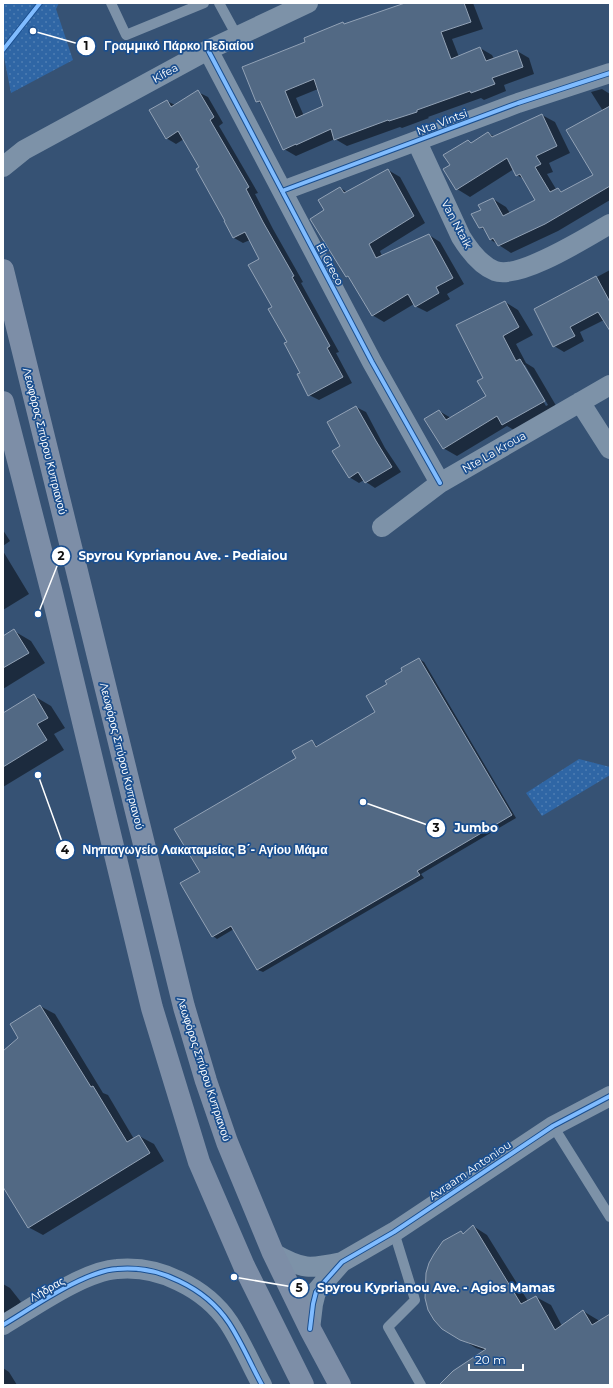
<svg xmlns="http://www.w3.org/2000/svg" width="613" height="1388" font-family="Montserrat,sans-serif">
  <style>
    .park { fill: url(#park-dots) }
    .shadow { fill: #0007; fill-rule: evenodd }
    .building { fill: #526984; stroke: #92a2b6; fill-rule: evenodd }
    .lines { fill: none; stroke-linecap: round; stroke-linejoin: round }
    .service { stroke: #7d92a8; stroke-width: 10 }
    .minor { stroke: #7d92a8; stroke-width: 20 }
    .primary { stroke: #7d8ea7; stroke-width: 22 }
    .cycleway-casing { stroke: #1b4f8f; stroke-width: 6 }
    .cycleway { stroke: #80bcff; stroke-width: 4 }
    .labels { text-anchor: middle; dominant-baseline: central; stroke-width: 3.5; stroke-linejoin: round; paint-order: stroke }
    .street-label { font-size: 11px; fill: #fff; stroke: #1b4f8f }
    .leader { fill: none; stroke: #fff; stroke-width: 1.5 }
    .callout-dot { fill: #fff; stroke: #1b4f8f; stroke-width: 1.5 }
    .mark-label { font-size: 12px; text-anchor: middle; font-weight: bold; fill: #111 }
    .callout-label { font-size: 12px; text-anchor: middle; font-weight: bold; fill: #fff; stroke: #1b4f8f; stroke-width: 3.5; stroke-linejoin: round; paint-order: stroke }
  </style>
  <defs>
    <pattern id="park-dots" width="8" height="8" patternUnits="userSpaceOnUse"><rect width="8" height="8" fill="#2f66a5"/><path d="M2 2h.1M6 6h.1" fill="none" stroke="#4e7db2" stroke-width="1.8" stroke-linecap="round"/></pattern>
  </defs>
  <rect width="100%" height="100%" fill="#365274"/>
  <!-- park -->
  <path class="park" d="M3,3h56l-3,6 17,51 -62,33 -8,-41z
    M579,759l31,8v8l-68,41 -16,-23z"/>
  <!-- shadow -->
  <path class="shadow" d="M407,3h66l10,26 -31,10 7,18 21,-9 12,7 2,4 23,-8 12,7 5,16 -30,11 2,6 -22,9 -3,-2 -53,19 1,1 -27,10 -2,-1 -53,19 -12,-7 -39,17 -12,-7 -21,-44 -6,-4 50,-58 36,-20 3,2zM318,89l6,18 -20,9 -8,-18z
    M602,89l8,5v106l-52,31 -47,22 -20,-13 -5,-9 -6,-4 2,-17 11,-11 13,8 4,6 26,-13 -11,-20 -8,-5 -3,-6 -44,28 -13,-8 -6,-24 17,-24 4,2 16,-10 7,4 47,-22 13,7 15,31 -21,10 4,9 -6,2 9,15h2l5,3 31,-17 9,-64 -12,-19z
    M198,92l10,5 15,26 -4,3 39,67 -3,1 18,35 30,53 -2,1 38,69 -3,1 16,30 -33,17 -10,-5 -20,-53 -29,-83 -10,-19 -7,3 -9,-5 -34,-70 -16,-29 -8,5 -10,-6 -15,-28 16,-9 8,4z
    M388,170l12,7 25,46 -45,28 2,5 47,-21 11,7 24,42 -17,10 3,5 -23,13 -12,-6 -1,-2 -30,18 -12,-7 -21,-36 -5,-3 -21,-65 15,-23 7,4z
    M610,270v60l-6,-10 -24,12 4,9 -20,11 -10,-6 -19,-36z
    M505,302l13,8 15,25 -17,9 10,19 8,5 24,41 -41,23 -10,-6 -50,30 -14,-8 -4,-37 12,7 36,-22 -3,-18zM522,365h3l23,40 -2,1z
    M356,407l10,5 19,36 16,24 -26,16 -9,-6 -2,-2 -5,3 -10,-6 -7,-30z
    M3,530l7,11 -7,5z
    M3,551l26,43 -26,16z
    M14,631l17,10 14,22 -42,26v-52z
    M419,659l5,3 92,156 -95,56 3,4 -161,94 -5,-2 -24,-41 -17,10 -4,-3 -12,-63 111,-132 6,6 59,-35 11,-28z
    M34,696l17,10 14,22 -11,6 10,16 -61,37v-73z
    M40,1006l15,8 48,79 5,2 26,44 5,-3 15,8 10,17 -121,74 -15,-8 -25,-42v-133l17,-14z
    M473,1226l14,9 41,66 8,-4 15,8 11,21 21,-15 15,9 1,2 11,-7v70h-164l39,-34 -9,-3 -15,-9v-107l3,2z
    M3,1284l7,4 11,14 -18,14z
    M3,1368l6,4 8,13h-14z"/>
  <!-- building -->
  <path class="building" d="M405,3h59l7,19 -30,10 10,27 29,-12 6,14 31,-11 6,17 -31,11 3,6 -24,9 -1,-2 -53,19v2l-28,9 -1,-1 -54,20 -3,-11 -35,16v-1l-13,6 -23,-49 -4,1 -14,-35 63,-25 -1,-4 39,-16 1,2zM314,79l9,27 -27,12 -11,-27z
    M198,90l16,27 -4,3 39,67 -3,2 17,33 31,54 -2,1 38,69 -3,2 16,29 -35,19 -11,-22 3,-1 -16,-30 3,-1 -19,-33 4,-2 -24,-42 11,-6 -14,-27 -12,6 -9,-17h1l-29,-52 3,-2 -21,-36 -12,8 -17,-29 18,-10 4,7z
    M610,106v80l-65,38 -47,22 -5,-8 -3,2 -7,-13 -4,1 -8,-14 10,-4 -3,-5 15,-7 10,18 32,-16 -15,-26 -4,2 -9,-18 -51,32 -13,-21 7,-4 -7,-10 25,-15 3,3 17,-11 4,5 50,-23 15,32 -21,10 5,8 -6,3 15,25 8,-4 3,4 32,-17 -27,-45z
    M388,169l26,47 -45,28 7,14 53,-24 24,44 -17,9 3,6 -24,14 -7,-13 -36,22 -24,-40 -2,1 -36,-58 14,-9 -6,-10 22,-13 4,6z
    M596,276l14,26v29l-12,-19 -28,15 5,9 -22,11 -19,-38z
    M505,301l14,26 -16,9 13,25 4,-2 25,42 -43,24 -5,-9 -54,33 -19,-30 15,-9 7,10 40,-24 -9,-15 6,-3 -27,-53z
    M356,406l20,35 16,26 -27,16 -7,-11 -9,6 -17,-27 8,-5 -13,-24z
    M14,629l15,24 -26,15v-32z
    M419,658l93,157 -95,56 3,4 -163,95 -26,-44 -19,11 -32,-54 20,-11 -26,-43 122,-71 -4,-7 20,-11 4,7 59,-35 -9,-16 21,-12 -2,-3 17,-10 -1,-3z
    M34,694l14,24 -11,6 10,16 -44,27v-54z
    M40,1005l51,82 2,-1 34,56 12,-7 11,18 -122,75 -25,-41v-136l15,-13 -8,-14z
    M473,1225l48,79 15,-8 19,34 28,-20 9,15 18,-11v71h-171l14,-14 33,-22 -26,-9 -18,-11 -8,-9 -6,-10 -3,-12 1,-25 3,-10 5,-9 9,-13 18,-10 2,3z"/>
  <g class="lines">
    <!-- service -->
    <path class="service" d="M111,3l15,32 78,-32
      M219,3l18,33
      M553,1126l57,91
      M394,1232l21,68 -27,27 33,58"/>
    <!-- minor -->
    <path class="minor" d="M208,50l164,312 68,121
      M417,142l44,95c8,13 19,28 34,34 25,9 92,-34 115,-47
      M3,167l21,-17 184,-100 100,-47
      M282,191l236,-88 92,-30
      M580,402l30,47
      M382,527l58,-44 170,-98
      M273,1253c30,17 36,16 69,9
      M3,1325c29,-17 81,-54 114,-56 22,-2 42,2 62,12 19,9 38,24 50,42 13,20 22,42 33,62
      M310,1329l3,-25 3,-12 10,-12 16,-18 52,-30 159,-106 57,-30"/>
    <!-- primary -->
    <path class="primary" d="M3,270l181,737 22,74 21,61 46,111 37,76 30,56
      M3,402l48,187 101,419 47,154 45,104 59,119"/>
    <defs>
      <path id="cycleway" d="M3,50l37,-47
        M208,50l164,312 68,121
        M282,191l236,-88 92,-30
        M3,1325c29,-17 81,-54 114,-56 22,-2 42,2 62,12 19,9 38,24 50,42 13,20 22,42 33,62
        M310,1329l3,-25 3,-12 10,-12 16,-18 52,-30 159,-106 57,-30"/>
    </defs>
    <!-- cycleway casing -->
    <use href="#cycleway" class="cycleway-casing"/>
    <!-- cycleway -->
    <use href="#cycleway" class="cycleway"/>
  </g>
  <g class="labels">
    <!-- street labels -->
    <g class="street-label">
      <text transform="translate(165 73) rotate(-29)">Kifea</text>
      <text transform="translate(442 122) rotate(-21)">Nta Vintsi</text>
      <text transform="translate(457 224) rotate(62)">Van Ntaik</text>
      <text transform="translate(330 264) rotate(62)">El Greco</text>
      <text transform="translate(45 441) rotate(76)">Λεωφόρος Σπύρου Κυπριανού</text>
      <text transform="translate(494 452) rotate(-30)">Nte La Kroua</text>
      <text transform="translate(122 756) rotate(76)">Λεωφόρος Σπύρου Κυπριανού</text>
      <text transform="translate(204 1069) rotate(72)">Λεωφόρος Σπύρου Κυπριανού</text>
      <text transform="translate(470 1170) rotate(-34)">Avraam Antoniou</text>
      <text transform="translate(47 1289) rotate(-30)">Λήδρας</text>
    </g>
  </g>
  <!-- callouts -->
  <path class="leader" d="M33 31L86 46M38 614L61 556M363 802L436 828M38 775L65 850M234 1277L299 1288"/>
  <g class="callout-dot">
    <circle cx="33" cy="31" r="4"/>
    <circle cx="38" cy="614" r="4"/>
    <circle cx="363" cy="802" r="4"/>
    <circle cx="38" cy="775" r="4"/>
    <circle cx="234" cy="1277" r="4"/>
    <circle cx="86" cy="46" r="10"/>
    <circle cx="61" cy="556" r="10"/>
    <circle cx="436" cy="828" r="10"/>
    <circle cx="65" cy="850" r="10"/>
    <circle cx="299" cy="1288" r="10"/>
  </g>
  <g class="mark-label">
    <text x="86" y="50">1</text>
    <text x="61" y="560">2</text>
    <text x="436" y="832">3</text>
    <text x="65" y="854">4</text>
    <text x="299" y="1292">5</text>
  </g>
  <g class="callout-label">
    <text x="179" y="50">Γραμμικό Πάρκο Πεδιαίου</text>
    <text x="183" y="560">Spyrou Kyprianou Ave. - Pediaiou</text>
    <text x="476" y="832">Jumbo</text>
    <text x="205" y="854">Νηπιαγωγείο Λακαταμείας Β΄- Αγίου Μάμα</text>
    <text x="436" y="1292">Spyrou Kyprianou Ave. - Agios Mamas</text>
  </g>
  <!-- border -->
  <rect width="613" height="1388" fill="none" stroke="#ffffff" stroke-width="8"/>
  <!-- scale -->
  <path d="M469 1364v6h54v-6" fill="none" stroke="#ffffff" stroke-width="2"/>
  <text x="475" y="1364" font-size="12" fill="#ffffff" stroke="#1b4f8f" stroke-width="3" paint-order="stroke">20 m</text>
</svg>
